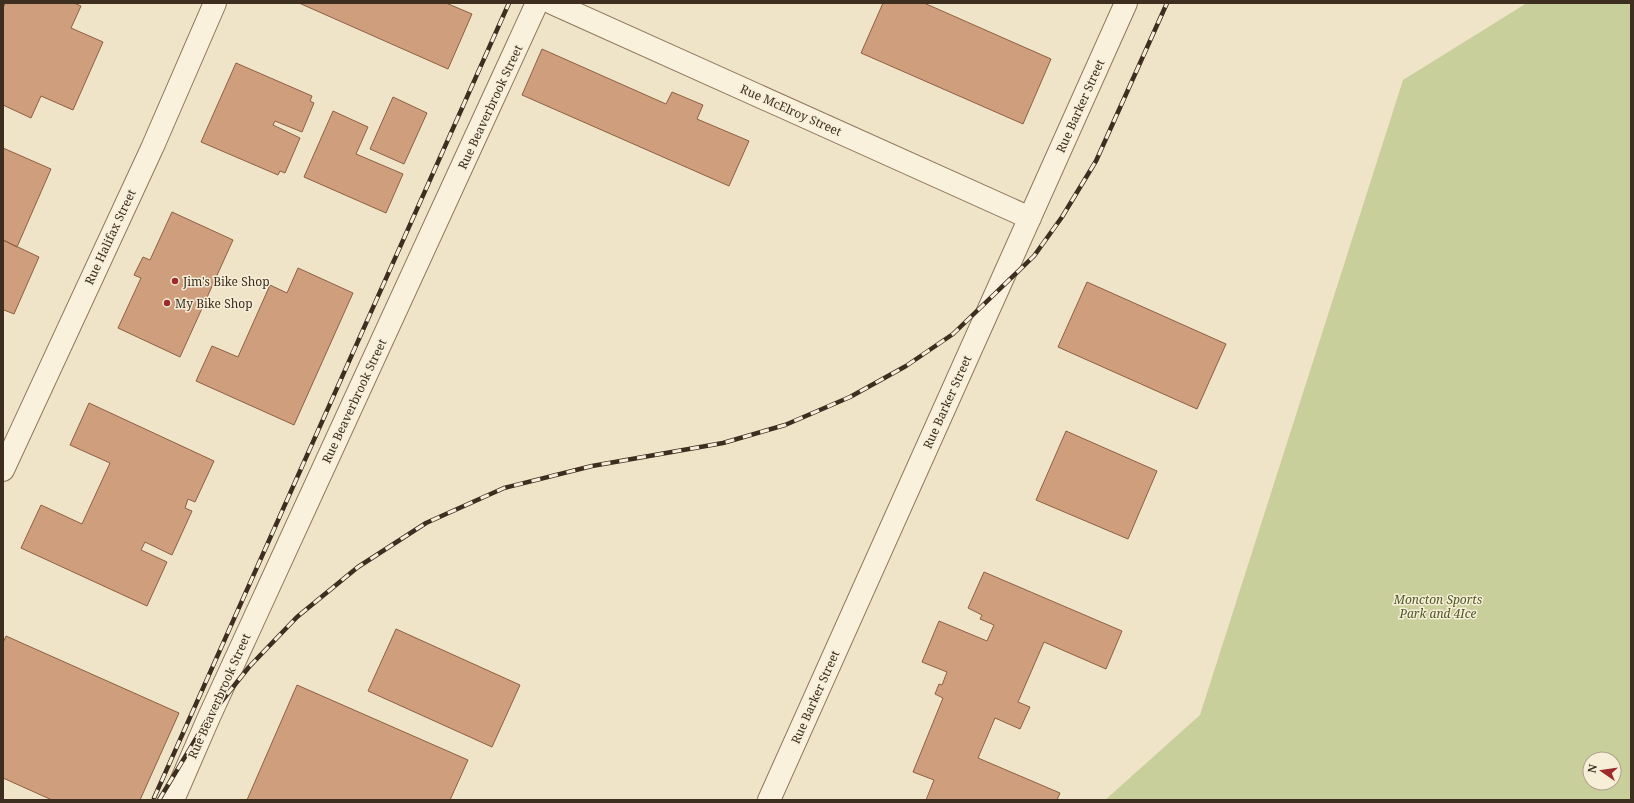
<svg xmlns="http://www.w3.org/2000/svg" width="1634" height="803" font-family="'Noto Serif',serif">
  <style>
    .green { fill: #c9cf9b; fill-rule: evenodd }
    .building { fill: #cf9f7d; stroke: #8d5f41 }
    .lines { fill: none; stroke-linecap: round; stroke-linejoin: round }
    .minor-casing { stroke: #8d765c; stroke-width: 24 }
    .minor { stroke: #faf1dc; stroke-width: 22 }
    .rail-casing { stroke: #3d2e20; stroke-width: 4.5 }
    .rail { stroke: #f7eed8; stroke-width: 3; stroke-dasharray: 9; stroke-linecap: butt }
    .poi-dot { fill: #9e2a2b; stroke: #f7eed8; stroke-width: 1.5 }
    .labels { text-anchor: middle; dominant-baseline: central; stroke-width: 3; stroke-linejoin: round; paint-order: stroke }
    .street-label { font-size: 12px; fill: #3d2e20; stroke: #f7eed8 }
    .poi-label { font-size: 12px; fill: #3d2e20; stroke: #f7eed8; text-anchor: start }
    .park-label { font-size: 12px; font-style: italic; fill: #4d5a26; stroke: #f7eed8 }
  </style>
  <rect width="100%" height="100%" fill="#f0e4c8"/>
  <!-- green -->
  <path class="green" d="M1527,3h104v797h-526l95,-85 203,-635zM1590,759h24v24h-24z"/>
  <!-- building -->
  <path class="building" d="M5,3h69l7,3 -10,22 32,14 -30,68 -32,-14 -10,22 -28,-13v-96z
    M299,3h147l26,11 -24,55z
    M883,3h41l127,56 -28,65 -162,-71z
    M542,49l124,55 6,-12 31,13 -6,14 52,22 -20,45 -207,-91z
    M236,63l76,33 -2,5 4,2 -12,29 -27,-11 -2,4 27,13 -15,35 -5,-2 -2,4 -77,-33z
    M393,97l34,16 -23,51 -34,-15z
    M333,111l35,16 -12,27 47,20 -17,39 -82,-36z
    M3,148l48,21 -34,78 -14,-7z
    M172,212l61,28 -53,117 -62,-29 23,-50 -7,-3 9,-18 7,3z
    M3,240l36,17 -25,57 -10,-4 -1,2z
    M298,268l55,25 -59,132 -98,-44 16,-35 26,11 32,-72 17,8z
    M1087,282l139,62 -29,65 -139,-62z
    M89,403l125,58 -19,41 -7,-3 -3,9 7,3 -20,44 -27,-13 -4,8 26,12 -20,44 -126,-58 20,-43 41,19 28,-61 -40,-18z
    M1066,431l91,40 -29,68 -92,-39z
    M984,572l138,59 -16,38 -62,-27 -26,60 12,5 -10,22 -25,-11 -17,40 82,35 -3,7h-131l8,-20 -21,-8 30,-74 -8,-4 4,-10 3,1 5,-13 -25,-10 17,-41 48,20 7,-16 -14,-6 2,-4 -14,-7z
    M396,629l124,56 -28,62 -124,-56z
    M6,636l173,77 -39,87h-88l-49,-22v-135z
    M297,685l171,75 -18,40h-203z"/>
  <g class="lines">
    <defs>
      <path id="minor" d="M552,3l478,215
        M3,470l150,-324 62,-143
        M173,800l36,-83 328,-714
        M769,800l357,-797"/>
    </defs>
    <!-- minor casing -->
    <use href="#minor" class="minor-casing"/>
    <!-- minor -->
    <use href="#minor" class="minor"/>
    <defs>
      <path id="rail" d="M154,798l355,-795
        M159,800l50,-83 40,-50 48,-50 61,-50 68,-44 78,-35 88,-22 131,-23 62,-18 65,-28 56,-31 47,-32 81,-78 28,-39 34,-56 71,-158"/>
    </defs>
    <!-- rail casing -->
    <use href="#rail" class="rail-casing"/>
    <!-- rail -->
    <use href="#rail" class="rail"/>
  </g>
  <!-- markers -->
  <g class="poi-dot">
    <circle cx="175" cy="281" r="4"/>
    <circle cx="167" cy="303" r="4"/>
  </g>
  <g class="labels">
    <!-- street labels -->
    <g class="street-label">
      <text transform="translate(1080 106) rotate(-66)">Rue Barker Street</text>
      <text transform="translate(490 107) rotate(-65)">Rue Beaverbrook Street</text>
      <text transform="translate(791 110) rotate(24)">Rue McElroy Street</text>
      <text transform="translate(110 237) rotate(-65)">Rue Halifax Street</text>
      <text transform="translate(354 401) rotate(-65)">Rue Beaverbrook Street</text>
      <text transform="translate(947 402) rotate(-66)">Rue Barker Street</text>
      <text transform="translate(219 696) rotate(-66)">Rue Beaverbrook Street</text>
      <text transform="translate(815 697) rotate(-66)">Rue Barker Street</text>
    </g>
    <!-- poi labels -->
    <g class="poi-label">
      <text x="183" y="281">Jim's Bike Shop</text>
      <text x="175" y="303">My Bike Shop</text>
    </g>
    <!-- park labels -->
    <g class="park-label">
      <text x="1438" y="599">Moncton Sports<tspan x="1438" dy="14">Park and 4Ice</tspan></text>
    </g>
  </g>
  <!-- border -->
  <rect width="1634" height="803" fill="none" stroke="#3d2e20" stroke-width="8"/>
  <!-- north arrow -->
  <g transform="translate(1602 771) rotate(283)"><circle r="19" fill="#f7eed8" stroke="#ada18e"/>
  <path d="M0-3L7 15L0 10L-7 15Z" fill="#9e2a2b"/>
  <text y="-6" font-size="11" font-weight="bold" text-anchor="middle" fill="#3d2e20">N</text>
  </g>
</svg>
